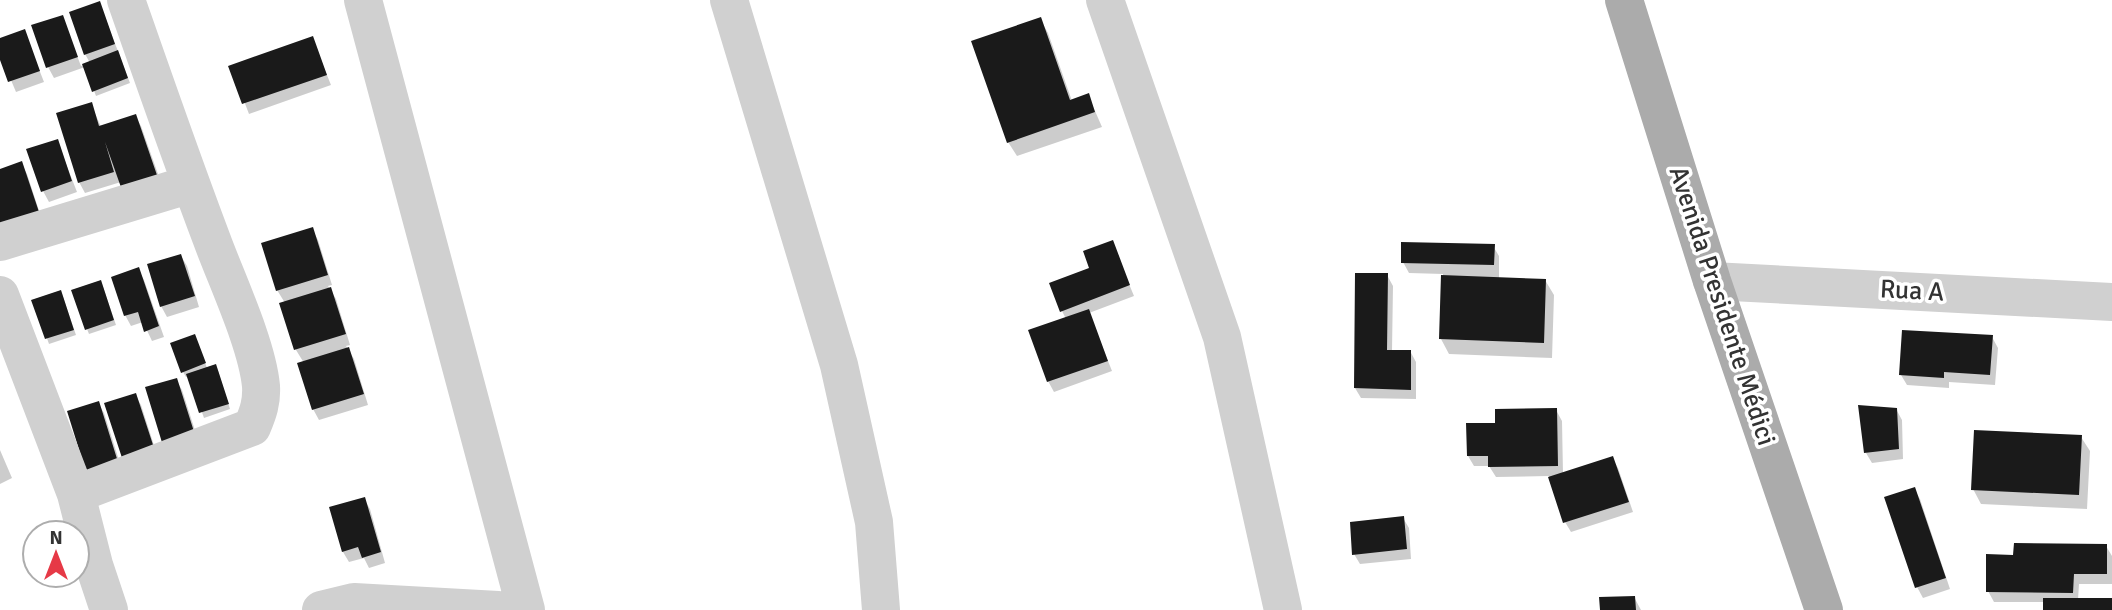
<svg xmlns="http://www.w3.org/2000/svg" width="2112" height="610" font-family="Signika,sans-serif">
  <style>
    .shadow { fill: #0003 }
    .building { fill: #1a1a1a }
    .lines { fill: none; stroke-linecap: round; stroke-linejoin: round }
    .minor { stroke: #d0d0d0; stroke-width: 38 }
    .major { stroke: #ababab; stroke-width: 38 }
    .labels { text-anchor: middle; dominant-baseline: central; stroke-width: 7; stroke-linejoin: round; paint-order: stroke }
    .street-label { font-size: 26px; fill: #333; stroke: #fff }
  </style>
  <rect width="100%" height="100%" fill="#fff"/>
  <!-- shadow -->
  <path class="shadow" d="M100,4l30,79 -34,13 -11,-29 -31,11 -6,-11 14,-50 19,49 9,-3 -5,-9z
    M1040,19l8,14 24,68 16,-6 14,32 -85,29 -9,-14z
    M24,31l20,51 -28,10 -16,-38v-14z
    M312,38l19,47 -82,29 -18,-47z
    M91,104l10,23 34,-11 6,10 23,65 -43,-9 -36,11 -6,-11z
    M57,141l20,51 -28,10 -6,-11z
    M21,163l6,11 17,52 -44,-55z
    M312,229l6,11 14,45 -4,1 8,13 14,46 -4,1 8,13 14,46 -49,15 -6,-11 -9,-46 -8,-13 -15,-46 4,-1 -8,-13z
    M1112,243l22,53 -45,17 23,58 -58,21 -6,-11 18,-62 -4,-8z
    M1493,246l6,10v23l46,1 9,15 -2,63 -103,-4 -8,-15 2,-65 -34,-1 -6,-11z
    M181,256l6,10 12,41 -32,10 -6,-11z
    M138,269l6,11 20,57 -12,4 -9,-19 -12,4 -6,-11z
    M1387,275l6,11 -1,65h18l6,11v37l-55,-1 -6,-10z
    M103,287l13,38 -27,9 -2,-5z
    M63,297l13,38 -27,9 -15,-43z
    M1992,337l6,11 -3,37 -46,-3v6l-42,-3 -6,-10z
    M197,341l10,27 11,3 12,38 -26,9 -15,-42 -3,1 -3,-5 -11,-28z
    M176,380l6,10 19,59 -54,-61z
    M135,395l6,10 19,59 -54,-60z
    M98,403l6,10 19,60 -29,9z
    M1896,409l6,11 1,39 -31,4 -6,-10z
    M1556,410l6,11 1,53 49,-16 6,10 15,44 -62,20 -6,-10 -16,-46 -53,1 -7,-11h-15l-6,-10 29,-32z
    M2081,437l9,14 -3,58 -106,-5 -8,-15z
    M0,450l12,28 -12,6z
    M1914,489l6,10 30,90 -27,9 -6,-11z
    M364,499l6,10 15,54 -16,5 -5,-10 -15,4 -6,-10 -12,-43z
    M1403,518l6,10 2,31 -51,5 -6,-10z
    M2106,546l6,10v28h-33l-1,16h34v10h-67v-8h-51l-6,-11 27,-35z
    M1634,597l7,13h-39z"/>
  <!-- building -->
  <path class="building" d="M100,1l15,43 -31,11 -15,-43z
    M63,15l15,42 -32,11 -15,-43z
    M1041,17l29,83 19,-7 6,19 -88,31 -36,-102z
    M25,29l15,42 -32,11 -8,-22v-22z
    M313,36l14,39 -85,29 -14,-38z
    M118,50l10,28 -36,14 -10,-28z
    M92,102l7,24 37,-12 23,67 -36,12 -18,-51 9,30 -36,11 -22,-70z
    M58,139l14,42 -31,11 -15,-43z
    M22,161l18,54 -40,14v-60z
    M313,227l15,48 -52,16 -15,-48z
    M1113,240l17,45 -70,27 -11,-29 40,-15 -6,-17z
    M1401,242l94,2 -1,21 -93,-2z
    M181,254l14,42 -35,11 -13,-43z
    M139,267l20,59 -15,6 -6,-20 -14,4 -13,-39z
    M1355,273h33l-1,77h24v40l-57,-2z
    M1441,275l105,4 -2,64 -105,-4z
    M101,280l13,40 -29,10 -14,-40z
    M331,287l15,47 -52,16 -15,-47z
    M61,290l13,40 -29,9 -14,-39z
    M1089,309l19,52 -61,21 -19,-52z
    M1902,330l91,5 -3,40 -46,-3v6l-45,-3z
    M195,334l11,29 -25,10 -11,-30z
    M349,347l15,47 -52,16 -15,-47z
    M216,364l13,40 -30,9 -13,-39z
    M177,378l19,60 -32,11 -19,-62z
    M136,393l20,61 -32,10 -20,-61z
    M99,401l19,61 -32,10 -19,-61z
    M1858,405l39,3 2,41 -35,4z
    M1557,408l1,58 -70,1v-11h-21l-1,-33h29v-14z
    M1974,430l108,5 -3,60 -108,-5z
    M1613,456l16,46 -66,21 -15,-46z
    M1915,487l31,91 -31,10 -31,-91z
    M365,497l16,55 -19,6 -4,-11 -16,5 -13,-45z
    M1404,516l3,33 -55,6 -2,-33z
    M2014,543l93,1v30h-33l-1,19 -87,-1v-38l27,1z
    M1635,596l1,14h-36l-1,-13z
    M2043,598h69v12h-69z"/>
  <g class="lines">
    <!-- minor -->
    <path class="minor" d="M363,0l163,610
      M729,0l110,365 35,157 7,88
      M1105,0l117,337 61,273
      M0,242l191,-58
      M1712,281l400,21
      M0,295l76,199
      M109,610l-15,-45 -18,-71 176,-67c6,-14 10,-25 9,-41 -4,-42 -34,-105 -49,-146 -30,-79 -58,-160 -86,-240
      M321,610l33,-8 144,8"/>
    <!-- major -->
    <path class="major" d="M1624,0l88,281 112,329"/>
  </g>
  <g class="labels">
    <!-- street labels -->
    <g class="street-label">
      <text transform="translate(1912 291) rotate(3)">Rua A</text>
      <text transform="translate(1722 306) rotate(72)">Avenida Presidente Médici</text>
    </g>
  </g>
  <!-- north arrow -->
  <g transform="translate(56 554)"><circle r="33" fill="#ffffff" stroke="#adadad" stroke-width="2"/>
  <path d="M0-5L12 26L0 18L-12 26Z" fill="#e63946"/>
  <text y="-10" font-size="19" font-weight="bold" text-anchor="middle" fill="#333333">N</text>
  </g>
</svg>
